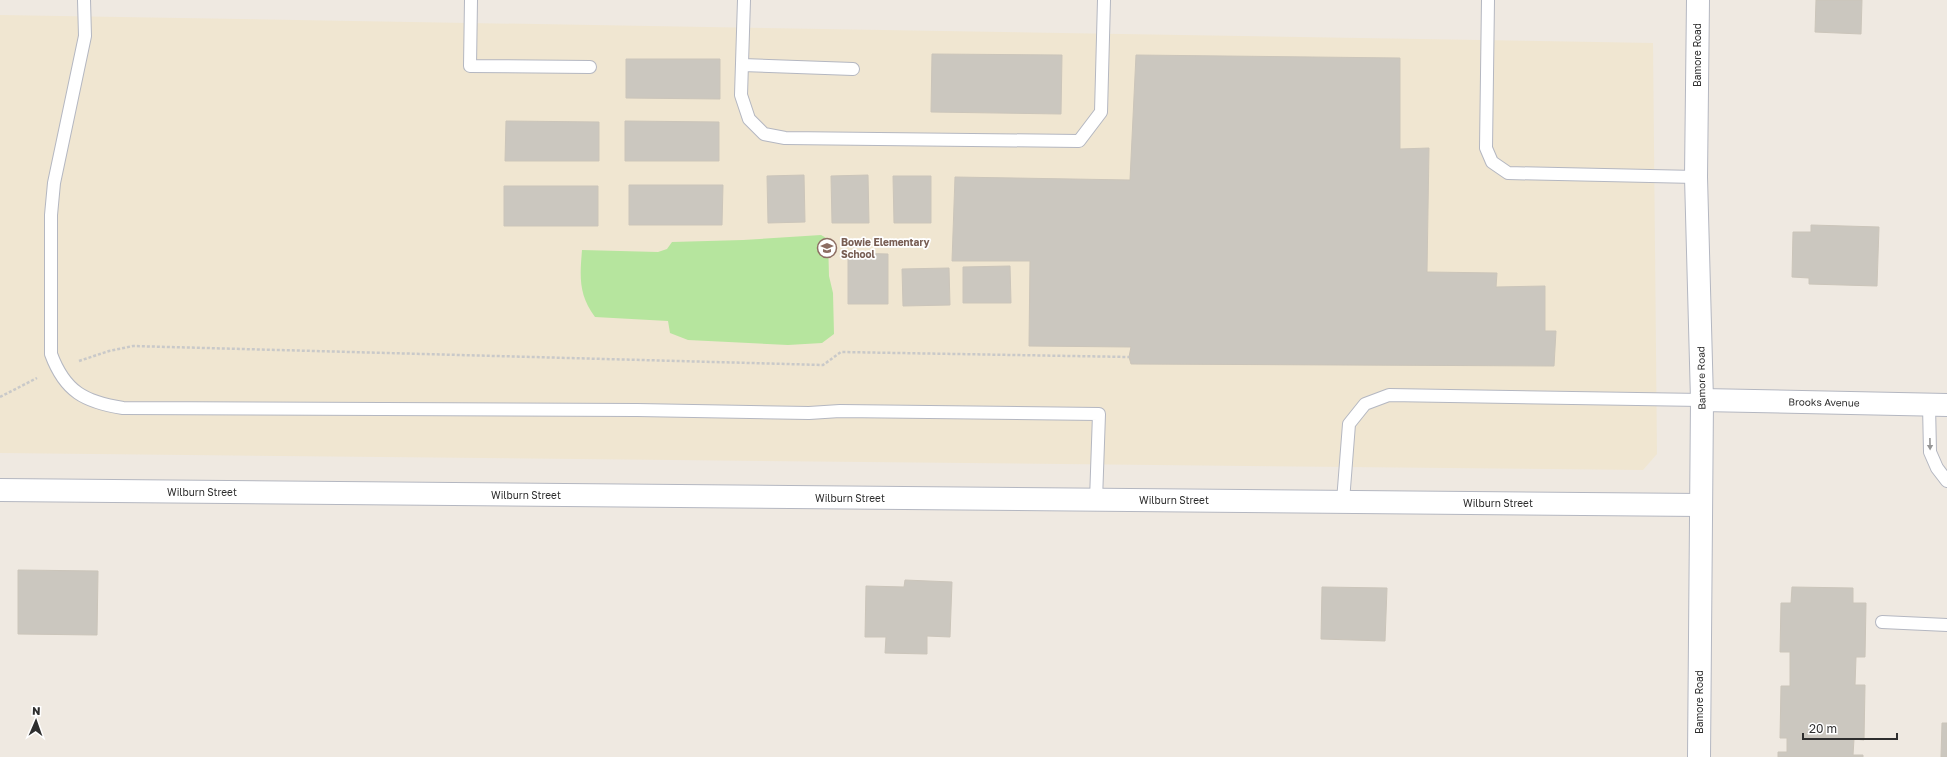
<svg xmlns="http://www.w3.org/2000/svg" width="1947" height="757" font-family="'Golos Text',sans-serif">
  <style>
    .education { fill: #f0e6d1 }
    .green { fill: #b6e59e }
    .building { fill: #cbc7bf; stroke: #cbc5ba }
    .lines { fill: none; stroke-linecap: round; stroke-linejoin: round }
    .lane-casing { stroke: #b4b7c1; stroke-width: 14 }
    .street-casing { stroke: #b4b7c1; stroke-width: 24 }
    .secondary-casing { stroke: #b4b7c1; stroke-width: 24 }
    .path { stroke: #c9c9c9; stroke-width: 2.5; stroke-dasharray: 3 2; stroke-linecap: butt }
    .lane { stroke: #fff; stroke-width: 12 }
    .street { stroke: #fff; stroke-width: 22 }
    .secondary { stroke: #fff; stroke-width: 22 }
    .oneway { fill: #969696 }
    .labels { text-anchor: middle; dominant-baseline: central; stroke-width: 3.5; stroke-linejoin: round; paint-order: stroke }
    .street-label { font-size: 10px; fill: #2e2e2e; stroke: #fff }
    .education-label { font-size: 10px; font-weight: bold; fill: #785e54; stroke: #fff; text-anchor: start }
  </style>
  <rect width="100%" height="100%" fill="#efe9e1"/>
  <!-- education -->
  <path class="education" d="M0,15l1653,28 4,411 -14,16 -1643,-17z"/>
  <!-- green -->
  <path class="green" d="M821,235l7,4 1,37 4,17 1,41 -12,9 -34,2 -100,-5 -18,-7 -2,-12 -73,-4c-17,-23 -15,-41 -13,-67l76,2 9,-3 5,-7 71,-2z"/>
  <!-- building -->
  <path class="building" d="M1816,0h46l-1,34 -46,-2z
    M932,54l130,1 -1,59 -130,-2z
    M1136,55l264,3v91l29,-1 -2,124 70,1 -1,14 49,-1v45h11l-2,35 -423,-2 -2,-7 2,-10 -102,-1 1,-85h-78l3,-84 175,3z
    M626,59h94v40l-94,-1z
    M506,121l93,1v39h-94z
    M625,121l94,1v39h-94z
    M804,175l1,47 -37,1 -1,-47z
    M868,175l1,48h-37l-1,-47z
    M893,176h38v47h-37z
    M629,185h94l-1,40h-93z
    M504,186h94v40h-94z
    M1811,225l68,2 -2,59 -68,-2v-6l-17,-1 1,-45h18z
    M848,253l40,1v50h-40z
    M1010,266l1,37h-48v-36z
    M949,268l1,37 -47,1 -1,-37z
    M18,570l80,1 -1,64 -79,-1z
    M905,580l47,2 -2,55 -23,-1v18l-42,-1 1,-16h-21l1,-51 38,1z
    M1322,587l65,1 -2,53 -64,-2z
    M1792,587l61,1v15h13l-1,54h-9l-1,28h10l-1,55 -10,-1 -1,16h10v2h-85v-5h9v-14h-7l1,-52h9v-34h-10l1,-49h10z
    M1942,723h5v34h-6z"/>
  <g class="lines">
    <defs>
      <path id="lane" d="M84,0l1,36 -31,147 -3,32v139c14,38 34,48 72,54l514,2 172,3 31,-2 259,3 -3,86
        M471,0l-1,66 120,1
        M744,0l-3,95 8,24 15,15 21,4 294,3 22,-29 3,-112
        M1488,0l-2,148 6,14 16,11 188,4
        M742,65l111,4
        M1929,405l1,47 7,16 10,13
        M1343,501l6,-77 16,-20 24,-9 313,5
        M1882,622l65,3"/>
      <path id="street" d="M0,490l1701,15"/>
      <path id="secondary" d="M1698,0l-2,177 6,223 -3,357
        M1702,400l245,5"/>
    </defs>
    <!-- lane casing -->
    <use href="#lane" class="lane-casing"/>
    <!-- street casing -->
    <use href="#street" class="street-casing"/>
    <!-- secondary casing -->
    <use href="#secondary" class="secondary-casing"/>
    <!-- path -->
    <path class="path" d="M79,361l30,-10 24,-5 690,19 18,-13 288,5
      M0,397l37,-19"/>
    <!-- lane -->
    <use href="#lane" class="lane"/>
    <!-- street -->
    <use href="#street" class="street"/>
    <!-- secondary -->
    <use href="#secondary" class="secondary"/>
  </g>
  <!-- one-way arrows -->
  <defs><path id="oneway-solid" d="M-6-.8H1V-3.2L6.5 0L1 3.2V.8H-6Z"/></defs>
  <use class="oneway" href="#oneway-solid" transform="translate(1930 444) rotate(89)"/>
  <!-- icons -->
  <defs>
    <symbol id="school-ring" viewBox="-11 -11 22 22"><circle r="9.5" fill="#fff" stroke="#8d6e63" stroke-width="1.5"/><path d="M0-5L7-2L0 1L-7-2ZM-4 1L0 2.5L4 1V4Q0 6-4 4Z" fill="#8d6e63"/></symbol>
  </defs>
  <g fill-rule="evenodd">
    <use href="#school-ring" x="816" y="237" width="22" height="22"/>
  </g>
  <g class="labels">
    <!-- street labels -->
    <g class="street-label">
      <text transform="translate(1697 55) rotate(-90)">Bamore Road</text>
      <text transform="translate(1701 378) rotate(-91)">Bamore Road</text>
      <text transform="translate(1824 402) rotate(1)">Brooks Avenue</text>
      <text x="202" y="492">Wilburn Street</text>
      <text x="526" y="495">Wilburn Street</text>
      <text x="850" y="498">Wilburn Street</text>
      <text x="1174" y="500">Wilburn Street</text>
      <text x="1498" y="503">Wilburn Street</text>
      <text transform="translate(1699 702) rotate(-90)">Bamore Road</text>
    </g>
    <!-- education labels -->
    <g class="education-label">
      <text x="841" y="242">Bowie Elementary<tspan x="841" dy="12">School</tspan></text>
    </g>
  </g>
  <!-- north arrow -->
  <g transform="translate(36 721) rotate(2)" stroke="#ffffff" stroke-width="3" paint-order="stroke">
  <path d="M0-3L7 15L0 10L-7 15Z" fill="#2e2e2e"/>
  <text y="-6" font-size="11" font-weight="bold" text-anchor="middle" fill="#2e2e2e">N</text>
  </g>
  <!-- scale -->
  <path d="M1803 733v6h94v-6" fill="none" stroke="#2e2e2e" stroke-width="2"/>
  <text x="1809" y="733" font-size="12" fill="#2e2e2e" stroke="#ffffff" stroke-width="3" paint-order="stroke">20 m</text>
</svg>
